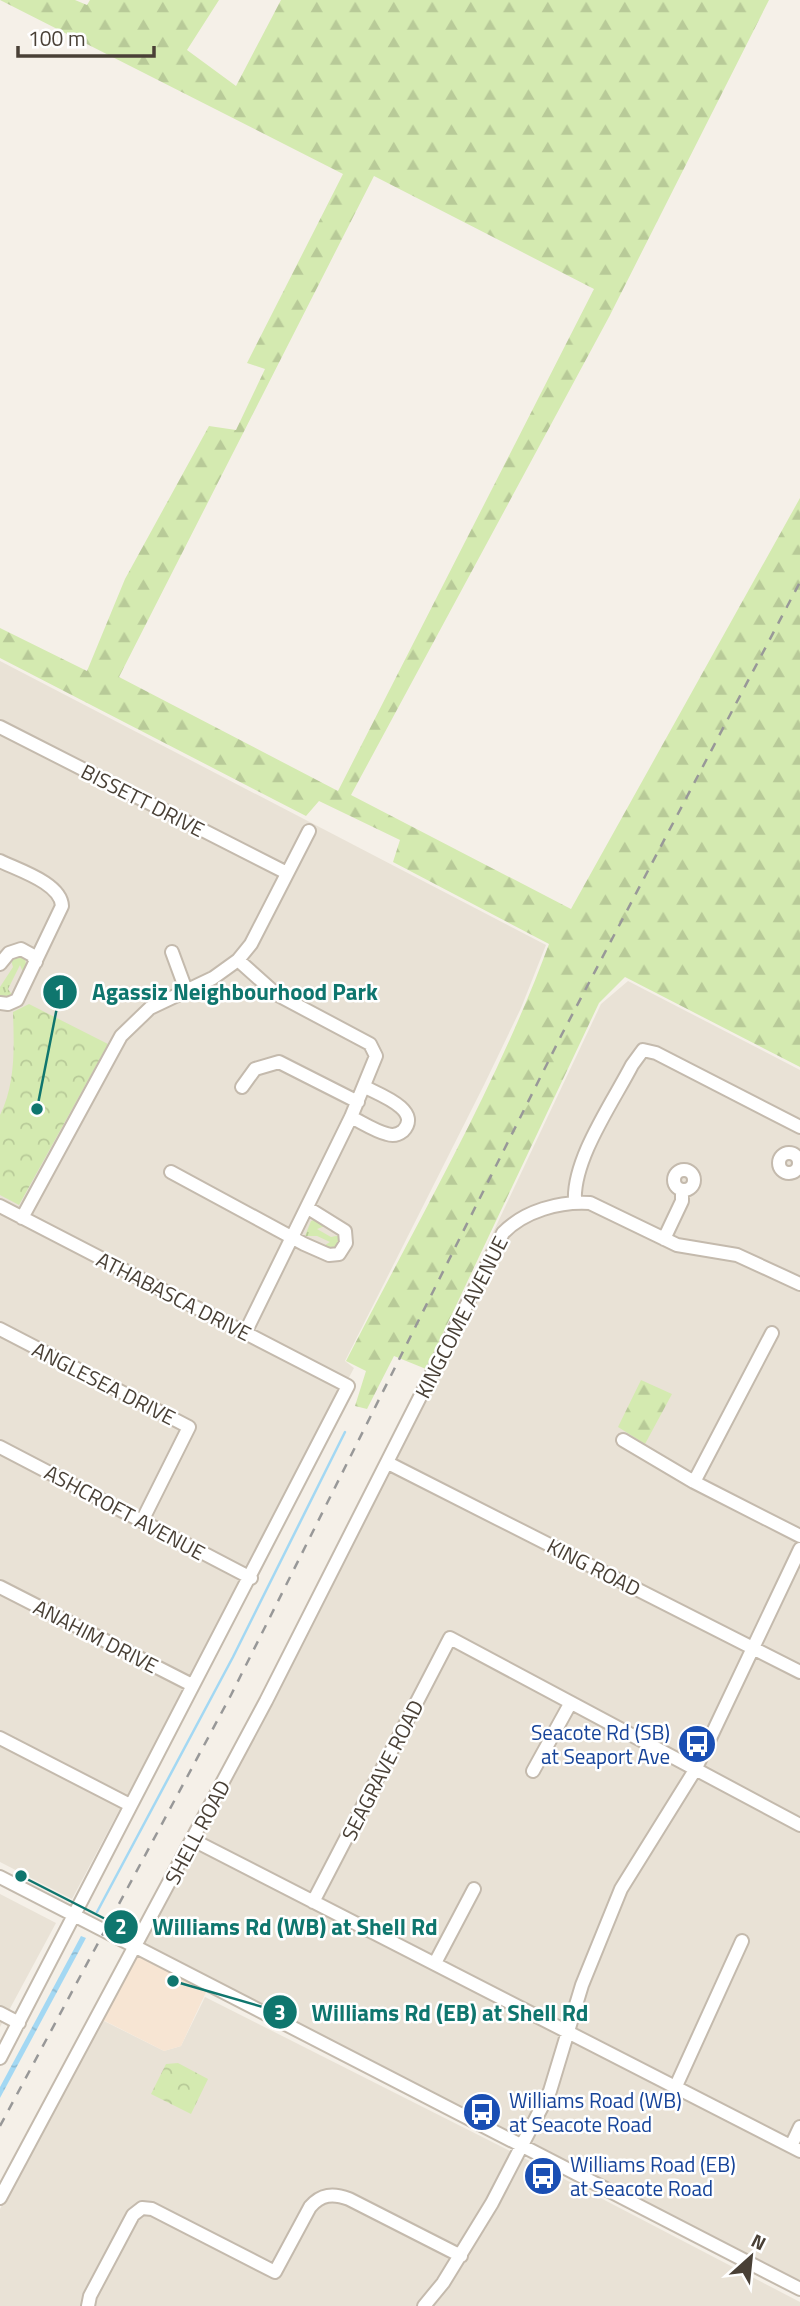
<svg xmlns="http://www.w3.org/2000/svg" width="800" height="2306" font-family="'Titillium Web',sans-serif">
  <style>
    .residential { fill: #e9e2d6 }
    .commercial { fill: #f7e5d3 }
    .grass { fill: url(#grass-tufts) }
    .forest { fill: url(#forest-firs); fill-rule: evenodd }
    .park { fill: url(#park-crowns) }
    .water { fill: url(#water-ripples) }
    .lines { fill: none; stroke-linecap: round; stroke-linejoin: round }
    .stream { stroke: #a3d8f3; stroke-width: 2.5 }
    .minor-casing { stroke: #c4baad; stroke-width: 16 }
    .minor { stroke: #fff; stroke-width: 12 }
    .rail { stroke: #989898; stroke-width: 2.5; stroke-dasharray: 9 9; stroke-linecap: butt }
    .labels { text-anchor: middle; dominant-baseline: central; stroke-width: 5; stroke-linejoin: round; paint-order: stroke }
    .street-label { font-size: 21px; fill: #494036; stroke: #fff }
    .transit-label { font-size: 21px; fill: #164399; stroke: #fff; text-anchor: start }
    .leader { fill: none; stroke: #0f766e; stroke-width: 2.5 }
    .callout-dot { fill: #0f766e; stroke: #fff; stroke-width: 2.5 }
    .mark-label { font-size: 21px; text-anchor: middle; font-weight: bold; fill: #fff }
    .callout-label { font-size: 23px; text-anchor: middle; font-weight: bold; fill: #0f766e; stroke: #fff; stroke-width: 5; stroke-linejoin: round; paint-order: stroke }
  </style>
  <defs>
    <pattern id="grass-tufts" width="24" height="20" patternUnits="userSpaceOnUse" patternTransform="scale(1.75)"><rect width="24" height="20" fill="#d4eab0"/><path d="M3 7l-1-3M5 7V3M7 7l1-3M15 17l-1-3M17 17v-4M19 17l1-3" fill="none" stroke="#b8ca98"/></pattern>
    <pattern id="forest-firs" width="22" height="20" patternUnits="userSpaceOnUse" patternTransform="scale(1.75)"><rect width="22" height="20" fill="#d4eab0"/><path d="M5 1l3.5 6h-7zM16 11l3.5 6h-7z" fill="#b8ca98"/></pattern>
    <pattern id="park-crowns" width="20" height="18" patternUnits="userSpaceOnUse" patternTransform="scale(1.75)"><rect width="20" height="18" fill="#d4eab0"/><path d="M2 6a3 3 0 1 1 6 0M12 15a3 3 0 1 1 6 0" fill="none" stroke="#b8ca98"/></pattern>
    <pattern id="water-ripples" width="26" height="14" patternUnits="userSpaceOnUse" patternTransform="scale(1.75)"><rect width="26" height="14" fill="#a3d8f3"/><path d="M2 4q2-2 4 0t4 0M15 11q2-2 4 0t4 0" fill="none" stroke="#8ebad1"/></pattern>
  </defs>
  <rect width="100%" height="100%" fill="#f5f0e8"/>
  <!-- residential -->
  <path class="residential" d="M0,661l546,284 -25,63 -37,77 -139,276 9,7 -282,531 -72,-37z
    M628,981l172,89v1210l-661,-332 289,-578 173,-366z
    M0,1894l56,29 -56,104z
    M205,1997l317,160 278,145v4h-800v-97l102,-189 62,31 17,-5z"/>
  <!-- commercial -->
  <path class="commercial" d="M138,1953l69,37 -26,56 -17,5 -61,-31z"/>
  <!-- grass -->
  <path class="grass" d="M17,954l8,5 2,9 -3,7 -4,-10 -12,24 5,7 -13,2v-11l13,-20 -3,-10z
    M316,1219l9,7 -8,3 14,8 10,-2 1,4 -7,10 -13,-2 8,-5 -13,-6h-12l6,-15z"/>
  <!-- forest -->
  <path class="forest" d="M0,0h75l12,5 3,-5h129l-32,50 49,36 45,-86h488l-160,317 -258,478 220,114 229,-411v569l-175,-90 -26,26 -173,366 -32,-13 -27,53 -12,-3 11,-35 -20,-10c70,-137 150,-273 203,-417l-156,-82 7,-22 -81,-39 -13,15 -306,-158v-30l87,43 38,-92 84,-153 27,4 29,-61 -18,-6 96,-189zM374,176l220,113 -256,502 -219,-114z
    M641,1380l31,14 -27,50 -27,-17z"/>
  <!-- park -->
  <path class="park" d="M29,1004l79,40 -89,161 -19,-10v-80c16,-32 14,-69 13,-103z
    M178,2063l30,16 -17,35 -40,-20 15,-30z"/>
  <!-- water -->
  <path class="water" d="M81,1936l5,2 -86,160v-11z"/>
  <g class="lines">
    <!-- stream -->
    <path class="stream" d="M97,1912l136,-255 112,-225"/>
    <defs>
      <path id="minor" d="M0,727l287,146
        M0,861c18,9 61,22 62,45l-45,94 -9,4 -8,-1
        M172,952l14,38
        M238,960l38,34 94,50 6,12 -25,61 -106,216
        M0,964l9,-11 12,-4 11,6 4,7
        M242,1087l13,-18 24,-7 79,40
        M351,1117c12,6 24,14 36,17 6,2 11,1 16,-3 20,-21 -25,-37 -38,-44
        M779 1163a10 10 0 1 1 20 0a10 10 0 1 1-20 0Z
        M674 1180a10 10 0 1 1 20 0a10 10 0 1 1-20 0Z
        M171,1172l133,72 25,11 10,-1 7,-11 -1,-12 -37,-23
        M575,1202c-3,-42 38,-100 57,-137l11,-15 13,3 144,74
        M0,1206l348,180 -348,672
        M22,1218l99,-182 29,-28 63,-30 25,-18 13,-16 58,-113
        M664,1239l18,-38v-11
        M0,1329l189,98 -47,94
        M623,1440l71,42 106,54
        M0,1447l251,131
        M388,1463l412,209
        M694,1482l78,-149
        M0,1587l192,98
        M0,1738l130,67
        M533,1771l37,-67
        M193,1840l607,311
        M0,1877l800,412
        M313,1902l137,-264 350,187
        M435,1963l39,-74
        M0,2013l19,10
        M676,2086l66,-145
        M791,2146l9,-19
        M0,2198l266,-497 237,-468c21,-22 57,-32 87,-30l87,42 60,10 63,29
        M88,2306l2,-10 43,-81 9,-7 10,1 123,63 35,-65c11,-13 23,-14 39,-8l112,57
        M424,2306l19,-23 49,-80 58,-112 32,-106 39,-96 74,-119 105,-221"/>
    </defs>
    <!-- minor casing -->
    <use href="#minor" class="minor-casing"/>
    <!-- minor -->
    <use href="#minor" class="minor"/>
    <!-- rail -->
    <path class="rail" d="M0,2126l231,-431 331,-661 238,-452"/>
  </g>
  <!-- icons -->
  <defs>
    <symbol id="bus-disc" viewBox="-11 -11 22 22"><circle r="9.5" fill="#1a4fb4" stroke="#fff"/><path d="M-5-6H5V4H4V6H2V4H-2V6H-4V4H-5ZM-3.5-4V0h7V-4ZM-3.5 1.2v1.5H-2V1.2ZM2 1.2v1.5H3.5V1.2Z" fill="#fff"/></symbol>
  </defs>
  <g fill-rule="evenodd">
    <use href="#bus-disc" x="675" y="1722" width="44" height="44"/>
    <use href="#bus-disc" x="460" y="2090" width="44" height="44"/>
    <use href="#bus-disc" x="521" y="2154" width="44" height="44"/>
  </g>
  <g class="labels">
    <!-- street labels -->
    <g class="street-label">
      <text transform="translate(143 800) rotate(27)">BISSETT DRIVE</text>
      <text transform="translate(174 1296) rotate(27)">ATHABASCA DRIVE</text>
      <text transform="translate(461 1317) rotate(-63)">KINGCOME AVENUE</text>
      <text transform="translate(104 1383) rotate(27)">ANGLESEA DRIVE</text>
      <text transform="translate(125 1512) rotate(28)">ASHCROFT AVENUE</text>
      <text transform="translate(594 1567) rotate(27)">KING ROAD</text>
      <text transform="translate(96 1636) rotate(27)">ANAHIM DRIVE</text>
      <text transform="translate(382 1770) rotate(-63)">SEAGRAVE ROAD</text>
      <text transform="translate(197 1832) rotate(-62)">SHELL ROAD</text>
    </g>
    <!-- transit labels -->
    <g class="transit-label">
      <text x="670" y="1732" text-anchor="end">Seacote Rd (SB)<tspan x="670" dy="24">at Seaport Ave</tspan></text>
      <text x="509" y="2100">Williams Road (WB)<tspan x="509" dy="24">at Seacote Road</tspan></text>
      <text x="570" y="2164">Williams Road (EB)<tspan x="570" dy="24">at Seacote Road</tspan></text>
    </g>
  </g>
  <!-- callouts -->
  <path class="leader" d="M37 1109L60 992M21 1876L121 1927M173 1981L280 2012"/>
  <g class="callout-dot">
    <circle cx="37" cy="1109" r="7"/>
    <circle cx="21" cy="1876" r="7"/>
    <circle cx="173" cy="1981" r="7"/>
    <circle cx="60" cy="992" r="18"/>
    <circle cx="121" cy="1927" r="18"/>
    <circle cx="280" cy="2012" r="18"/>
  </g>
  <g class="mark-label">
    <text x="60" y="1000">1</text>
    <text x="121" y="1934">2</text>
    <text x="280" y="2020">3</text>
  </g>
  <g class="callout-label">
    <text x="235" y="1000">Agassiz Neighbourhood Park</text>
    <text x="295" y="1935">Williams Rd (WB) at Shell Rd</text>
    <text x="450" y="2021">Williams Rd (EB) at Shell Rd</text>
  </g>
  <!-- north arrow -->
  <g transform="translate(751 2257) rotate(27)" stroke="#ffffff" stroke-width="5" paint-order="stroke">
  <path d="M0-5L12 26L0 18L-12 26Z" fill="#494036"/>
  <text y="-10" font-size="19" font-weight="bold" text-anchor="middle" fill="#494036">N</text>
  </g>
  <!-- scale -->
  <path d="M18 46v10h136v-10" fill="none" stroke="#494036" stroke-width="3.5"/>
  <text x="28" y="46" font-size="21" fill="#494036" stroke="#ffffff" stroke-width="5" paint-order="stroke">100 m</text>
</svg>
